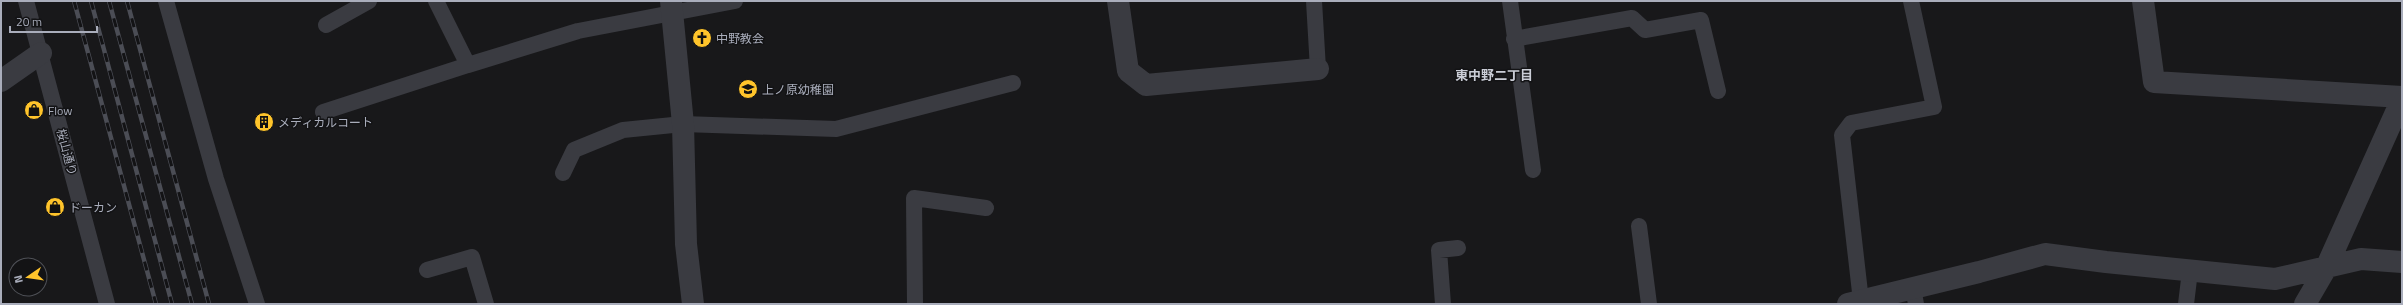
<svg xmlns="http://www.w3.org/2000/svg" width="2403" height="305" font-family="'Titillium Web','Noto Sans JP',sans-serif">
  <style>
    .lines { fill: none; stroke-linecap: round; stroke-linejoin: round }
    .service { stroke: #3a3b41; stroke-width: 16 }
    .minor { stroke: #3a3b41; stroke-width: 22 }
    .rail-casing { stroke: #4b4d55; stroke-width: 4.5 }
    .rail { stroke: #131315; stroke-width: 3; stroke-dasharray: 9; stroke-linecap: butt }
    .labels { text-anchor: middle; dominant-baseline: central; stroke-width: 3; stroke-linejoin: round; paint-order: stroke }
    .poi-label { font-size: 12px; fill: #a9adbb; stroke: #131315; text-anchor: start }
    .street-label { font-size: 12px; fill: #a9adbb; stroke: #131315 }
    .neighbourhood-label { font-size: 13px; font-weight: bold; fill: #cacdd6; stroke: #131315 }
  </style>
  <rect width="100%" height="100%" fill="#18181a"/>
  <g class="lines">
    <!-- service -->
    <path class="service" d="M26,1l81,303
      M166,1l50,178 41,125
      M436,1l32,64 110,-34 157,-30
      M1314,1l4,68
      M1510,1l23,169
      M326,25l43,-24
      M1514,39l118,-21 13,12 56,-10 17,71
      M323,112l145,-47
      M563,173l11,-23 49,-20 60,-6 153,5 177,-46
      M1639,226l10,78
      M427,270l45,-13 14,47
      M1913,288l3,16
      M1861,301l-19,-166 9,-12 83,-16 -23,-106
      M915,304l-1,-106 72,10
      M1443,304l-4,-54 19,-2
      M2186,304l4,-33"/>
    <!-- minor -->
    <path class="minor" d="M671,1l12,123 3,120 7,60
      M1118,1l10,70 18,14 172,-16
      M2143,1l11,81 248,15
      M1,81l40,-28
      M1848,304l131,-32 66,-18 61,8 169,17 86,-20 41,3
      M2305,304l21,-36 76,-169"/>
    <defs>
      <path id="rail" d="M74,1l82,303
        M91,1l81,303
        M109,1l83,303
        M127,1l82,303"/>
    </defs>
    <!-- rail casing -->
    <use href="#rail" class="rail-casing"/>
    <!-- rail -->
    <use href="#rail" class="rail"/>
  </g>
  <!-- icons -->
  <defs>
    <symbol id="church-disc" viewBox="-11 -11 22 22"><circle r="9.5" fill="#ffc42b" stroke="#131315"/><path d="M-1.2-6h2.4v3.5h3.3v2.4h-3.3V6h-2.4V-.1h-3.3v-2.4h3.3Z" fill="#111"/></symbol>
    <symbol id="school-disc" viewBox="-11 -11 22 22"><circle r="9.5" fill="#ffc42b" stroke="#131315"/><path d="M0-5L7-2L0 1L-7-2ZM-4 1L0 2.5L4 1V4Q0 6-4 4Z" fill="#111"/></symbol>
    <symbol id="shop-disc" viewBox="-11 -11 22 22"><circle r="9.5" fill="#ffc42b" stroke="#131315"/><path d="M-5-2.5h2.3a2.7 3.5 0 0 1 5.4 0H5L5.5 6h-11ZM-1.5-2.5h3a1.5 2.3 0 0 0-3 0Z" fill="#111"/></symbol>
    <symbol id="building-disc" viewBox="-11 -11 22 22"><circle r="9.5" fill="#ffc42b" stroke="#131315"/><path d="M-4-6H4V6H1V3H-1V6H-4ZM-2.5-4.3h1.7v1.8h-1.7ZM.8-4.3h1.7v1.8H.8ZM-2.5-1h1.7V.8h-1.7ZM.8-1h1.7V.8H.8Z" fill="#111"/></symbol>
  </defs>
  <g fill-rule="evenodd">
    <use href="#church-disc" x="691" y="27" width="22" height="22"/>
    <use href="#school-disc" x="737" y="78" width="22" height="22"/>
    <use href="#shop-disc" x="23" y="99" width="22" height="22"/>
    <use href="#building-disc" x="253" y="111" width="22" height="22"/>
    <use href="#shop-disc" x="44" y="196" width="22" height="22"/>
  </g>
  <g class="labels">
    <!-- poi labels -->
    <g class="poi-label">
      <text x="716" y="38">中野教会</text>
      <text x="762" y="89">上ノ原幼稚園</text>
      <text x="48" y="110">Flow</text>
      <text x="278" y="122">メディカルコート</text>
      <text x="69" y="207">ドーカン</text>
    </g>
    <!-- street labels -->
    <g class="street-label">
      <text transform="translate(67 152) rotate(75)">桜山通り</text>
    </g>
    <!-- neighbourhood labels -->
    <g class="neighbourhood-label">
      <text x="1494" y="75">東中野二丁目</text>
    </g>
  </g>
  <!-- border -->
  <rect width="2403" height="305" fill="none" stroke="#a9adbb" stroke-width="4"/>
  <!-- north arrow -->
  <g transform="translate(28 277) rotate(257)"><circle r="19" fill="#131315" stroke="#4f5157"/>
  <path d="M0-3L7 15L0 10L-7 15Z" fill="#ffc42b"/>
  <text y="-6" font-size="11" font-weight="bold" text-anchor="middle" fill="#a9adbb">N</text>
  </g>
  <!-- scale -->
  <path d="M10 26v6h87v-6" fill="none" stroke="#a9adbb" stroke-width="2"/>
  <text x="16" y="26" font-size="12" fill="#a9adbb" stroke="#131315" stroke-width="3" paint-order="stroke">20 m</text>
</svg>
